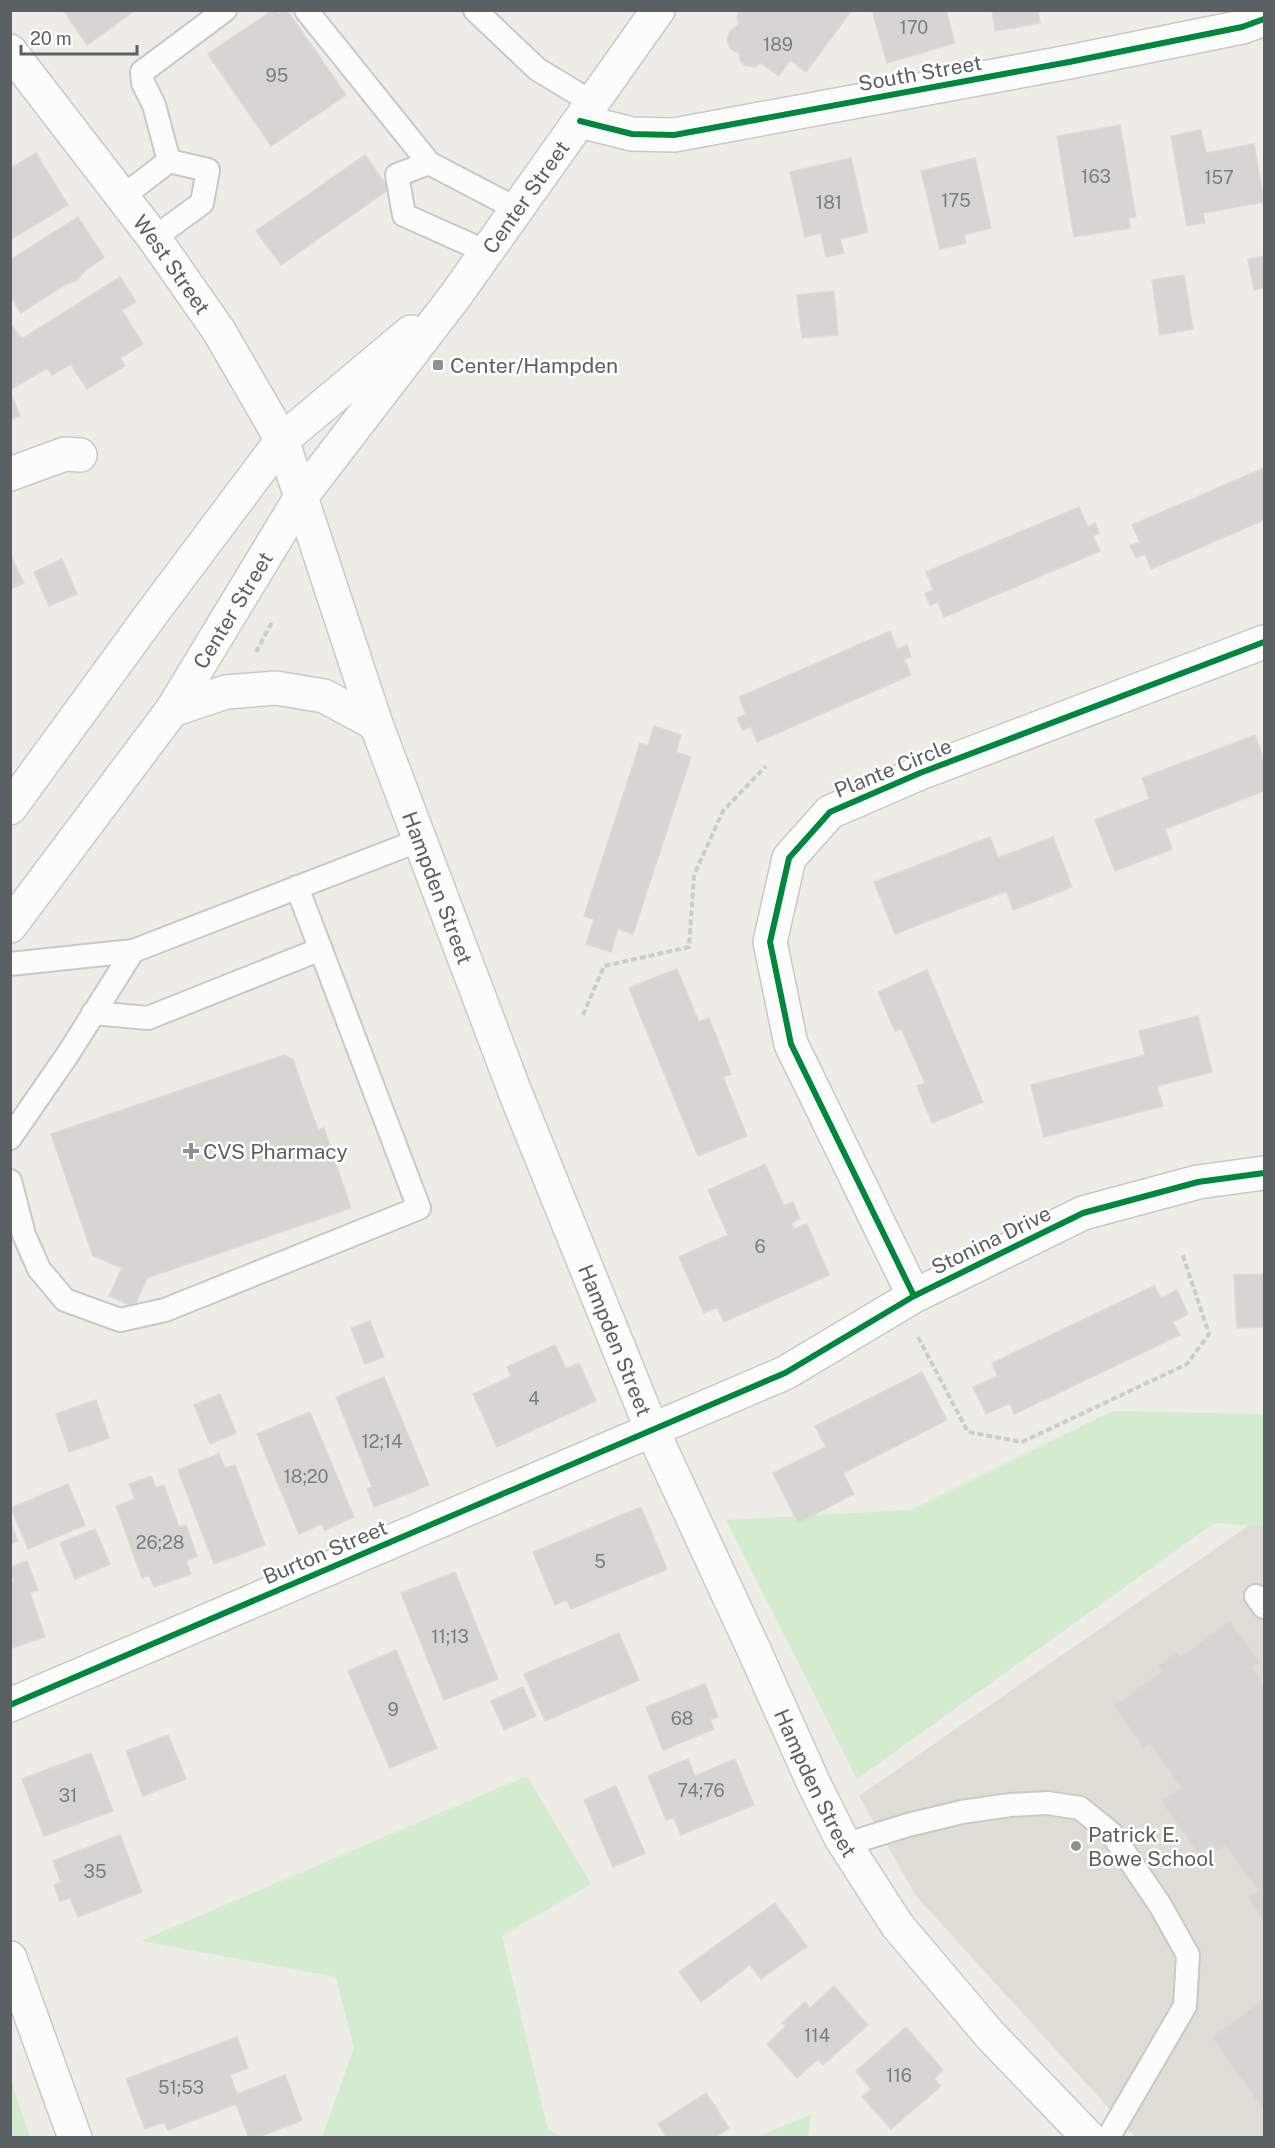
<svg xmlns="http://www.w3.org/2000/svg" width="1275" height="2148" font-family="'Public Sans',sans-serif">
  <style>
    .education { fill: #dfded6 }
    .green { fill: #d3ebcf }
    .building { fill: #d6d5d1; stroke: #dcdad6; stroke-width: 1.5 }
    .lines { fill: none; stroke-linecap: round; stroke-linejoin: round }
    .service-casing { stroke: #c8c9c7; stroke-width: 26 }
    .minor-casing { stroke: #c8c9c7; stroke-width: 36 }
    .tertiary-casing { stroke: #c8c9c7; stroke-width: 36 }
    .secondary-casing { stroke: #c8cac8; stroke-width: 36 }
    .path { stroke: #c8ceca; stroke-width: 4; stroke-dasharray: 6 3; stroke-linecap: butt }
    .service { stroke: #fcfcfb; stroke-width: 22 }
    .minor { stroke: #fcfcfb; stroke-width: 33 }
    .tertiary { stroke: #fcfcfb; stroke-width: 33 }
    .secondary { stroke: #fcfcfb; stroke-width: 33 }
    .cycleway-casing { stroke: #fff; stroke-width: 10 }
    .cycleway { stroke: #00873e; stroke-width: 6 }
    .poi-dot { fill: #8e9192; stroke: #fff; stroke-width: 2 }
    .labels { text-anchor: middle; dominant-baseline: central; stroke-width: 5; stroke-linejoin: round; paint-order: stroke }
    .number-label { font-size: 18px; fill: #7a7e80 }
    .street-label { font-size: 21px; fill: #5b6065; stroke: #fff }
    .poi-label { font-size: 21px; fill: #5b6065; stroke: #fff; text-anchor: start }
  </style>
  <rect width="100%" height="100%" fill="#edece6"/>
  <!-- education -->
  <path class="education" d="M1264,1515v622h-129l-219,-241 -57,-100z"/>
  <!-- green -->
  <path class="green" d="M1112,1411l152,3v112l-50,-3 -357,256 -131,-259 185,-10z
    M527,1776l64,108 -89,52 46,194 15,7h-241l32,-89 -18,-71 -195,-36z
    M11,2081l19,56h-19z
    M811,2114l-3,23h-50z"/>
  <!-- building -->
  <path class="building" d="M63,10h73l-49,35z
    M273,10h4l2,4 8,-4 59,85 -75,51 -63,-92z
    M852,10l-46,62 -16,-12 -11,16 -18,-13 -7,4 -10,-2 -4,-5 -1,-6 -9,-6 -3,-8 3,-9 8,-6 -1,-7 2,-8z
    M872,10h74l9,33 -68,20z
    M992,10h46l2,13 -45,8z
    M1120,125l16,92 -7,1 1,10 -56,9 -17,-101z
    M1201,130l5,23 48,-9 10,58 -61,11 2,10 -18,3 -16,-90z
    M36,153l32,52 -58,35v-72z
    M365,155l24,34 -108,76 -25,-34z
    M851,158l17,74 -28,7 4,14 -18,4 -5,-24 -16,4 -15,-65z
    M975,158l16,70 -27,7 2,8 -26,6 -19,-78z
    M78,217l26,40 -18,13 -9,10 -11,4 -45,29 -11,-18v-35z
    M1264,256v32l-10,2 -6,-31z
    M1184,275l9,54 -33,6 -8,-55z
    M120,277l16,25 -14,8 21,34 -23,14 5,8 -38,23 -16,-25 -19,11 -5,-7 -37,22v-67l12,16z
    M834,291l4,44 -36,3 -5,-43z
    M10,391l10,25 -10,4z
    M1264,468v52l-113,49 -6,-15 -9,4 -6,-12 10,-4 -8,-17z
    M1079,507l9,20 7,-4 4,10 -6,3 7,15 -156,66 -6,-15 -8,3 -5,-11 8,-4 -7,-18z
    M10,554l14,29 -14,6z
    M62,559l15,35 -28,12 -15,-34z
    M890,631l7,18 10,-4 4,12 -7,2 7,16 -154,67 -6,-15 -8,3 -6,-12 9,-4 -7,-17z
    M654,726l27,9 -5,17 15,5 -58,177 -15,-5 -7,23 -25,-8 8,-25 -10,-3 56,-173 8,3z
    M1255,735l9,26v30l-99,38 7,20 -57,22 -20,-51 54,-21 -7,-21z
    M990,837l8,21 55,-21 19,50 -59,23 -7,-19 -111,43 -21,-52z
    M677,969l22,53 10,-4 22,56 -8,3 24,59 -49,20 -69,-168z
    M927,970l56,132 -51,21 -15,-37 8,-3 -24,-55 -6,3 -17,-39z
    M1198,1016l14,56 -55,14 6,20 -119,31 -13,-52 114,-30 -6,-24z
    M284,1055l9,5 25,70 6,-2 27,80 -204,70 -13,29 -25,-11 13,-28 -29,-12 -42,-122z
    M765,1164l19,42 9,-4 7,17 -9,4 3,6 13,-5 22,51 -105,47 -7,-15 -13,6 -25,-56 49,-22 -20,-45z
    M1264,1274v53l-27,1 -3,-53z
    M1154,1286l7,12 16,-8 11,24 -15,8 7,13 -166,79 -4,-11 -24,11 -13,-27 25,-11 -6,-13z
    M370,1321l14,36 -19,7 -14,-36z
    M555,1345l11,24 13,-6 17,38 -99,46 -24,-53 38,-18 -4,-9z
    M922,1372l25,48 -104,53 11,21 -56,29 -25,-50 53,-26 -11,-21z
    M384,1377l45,108 -55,22 -7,-18 5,-2 -36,-90z
    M220,1394l16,39 -26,11 -16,-39z
    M96,1400l13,38 -40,14 -13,-38z
    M310,1412l44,105 -29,13 -3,-6 -23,10 -42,-100z
    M219,1454l6,14 10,-3 30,80 -51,19 -36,-94z
    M151,1476l5,12 8,-3 15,42 7,-2 11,31 -11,5 5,13 -37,13 -5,-12 -7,3 -26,-72 19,-7 -6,-15z
    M68,1484l17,41 -57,24 -17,-41z
    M641,1507l26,62 -96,40 -4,-9 -12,5 -22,-53z
    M10,1522l8,19 -8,3z
    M95,1529l15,35 -35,15 -15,-36z
    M27,1561l11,29 -8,3 15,44 -35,12v-66l4,-2 -4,-14z
    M455,1572l43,107 -54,21 -43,-107z
    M1230,1621l29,41 -7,6 12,17v236l-16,-23 10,-8 -33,-45 -8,6 -5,-7 -13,10 -38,-53 20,-14 -31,-43 -6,4 -30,-42 48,-35 -4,-5 19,-14 3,5z
    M619,1633l20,47 -94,41 -21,-47z
    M396,1650l41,98 -47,20 -42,-97z
    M705,1684l13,33 -8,2 4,10 -51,21 -17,-43z
    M523,1687l13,29 -32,14 -13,-29z
    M168,1735l18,44 -43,17 -17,-45z
    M91,1753l22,58 -69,25 -22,-57z
    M688,1759l7,17 40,-17 19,46 -73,30 -7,-17 -8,2 -18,-44z
    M616,1786l29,67 -32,14 -29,-67z
    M120,1835l22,57 -64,25 -8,-19 -10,3 -6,-16 7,-3 -8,-21z
    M775,1903l32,43 -46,33 -11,-14 -49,37 -22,-30z
    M834,1986l34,39 -45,40 -5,-6 -21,19 -30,-34 19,-18 -4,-3 23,-21 5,6z
    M1264,1999v112l-52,-74z
    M906,2027l37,43 -9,9 7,7 -50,43 -29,-32 9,-8 -15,-18z
    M237,2037l11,31 -18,7 7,19 48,-19 17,45 -46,18h-7l-13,-34 -68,26 -4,-8 -19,7 -19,-50z
    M706,2093l23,35 -15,10h-47l-9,-14z"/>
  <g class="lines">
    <defs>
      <path id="service" d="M306,10l123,153 88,46
        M475,10l62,59 56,34
        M169,161l-15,-56 -11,-22 -1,-11 83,-62
        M429,163l-32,12 7,40 83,37
        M122,197l47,-36 39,9 -6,33 -48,35
        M10,964l123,-13 287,-111
        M93,1013l55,5 173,-69
        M10,1138l58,-84 65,-103
        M10,1181l14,54 15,34 26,31 55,20 45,-10 254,-102 -122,-321
        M1256,1596l8,11
        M847,1844l61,-19 54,-13 48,-7 37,-2 33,5 32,26 48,71 28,50 -3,51 -77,132"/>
      <path id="minor" d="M10,474l55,-20 15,1
        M914,1296l-123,-252 -21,-102 19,-84 41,-46 90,-39 344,-131
        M10,1705l775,-332 129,-77 169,-83 115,-31 66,-9
        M10,1958l65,180"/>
      <g id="tertiary">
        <path id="s1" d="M10,51l144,187 65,93 63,109 19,57"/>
        <path d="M580,121l52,13 42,1 395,-73 173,-35 22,-8"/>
      </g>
      <g id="secondary">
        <path id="s2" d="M301,497l75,227 139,368 137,338 102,220 60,134 27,54 56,87 93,110 99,103"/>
        <path d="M172,710l54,-18 50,-4 48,8 52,28"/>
        <path d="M10,808l143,-196 129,-172 129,-108"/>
        <path id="s3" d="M10,926l162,-216 129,-213 155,-202 202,-285"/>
      </g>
    </defs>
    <!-- service casing -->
    <use href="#service" class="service-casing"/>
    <!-- minor casing -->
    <use href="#minor" class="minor-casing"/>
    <!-- tertiary casing -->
    <use href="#tertiary" class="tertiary-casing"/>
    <!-- secondary casing -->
    <use href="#secondary" class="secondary-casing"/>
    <!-- path -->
    <path class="path" d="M256,652l16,-30
      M583,1015l21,-49 85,-19 5,-72 29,-64 43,-45
      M918,1337l50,95 54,10 165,-78 22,-30 -27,-81"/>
    <!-- service -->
    <use href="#service" class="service"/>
    <!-- minor -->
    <use href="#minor" class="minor"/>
    <!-- tertiary -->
    <use href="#tertiary" class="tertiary"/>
    <!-- secondary -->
    <use href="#secondary" class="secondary"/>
    <defs>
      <path id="cycleway" d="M580,121l52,13 42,1 395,-73 173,-35 22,-8
        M914,1296l-123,-252 -21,-102 19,-84 41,-46 90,-39 344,-131
        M10,1705l775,-332 129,-77 169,-83 115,-31 66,-9"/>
    </defs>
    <!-- cycleway casing -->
    <use href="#cycleway" class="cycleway-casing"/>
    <!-- cycleway -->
    <use href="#cycleway" class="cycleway"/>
  </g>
  <!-- markers -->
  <g class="poi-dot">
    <rect x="432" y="359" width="12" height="12" rx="3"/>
    <path d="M188 1142h6v6h6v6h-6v6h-6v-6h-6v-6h6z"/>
    <circle cx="1076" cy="1846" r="6"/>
  </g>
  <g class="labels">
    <!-- number labels -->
    <g class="number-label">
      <text x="914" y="27">170</text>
      <text x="778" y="44">189</text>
      <text x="277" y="75">95</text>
      <text x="1096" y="176">163</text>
      <text x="1219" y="177">157</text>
      <text x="956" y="200">175</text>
      <text x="829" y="202">181</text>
      <text x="760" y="1246">6</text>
      <text x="534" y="1398">4</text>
      <text x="382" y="1441">12;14</text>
      <text x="306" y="1476">18;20</text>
      <text x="160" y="1542">26;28</text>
      <text x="600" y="1561">5</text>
      <text x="450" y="1636">11;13</text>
      <text x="393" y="1709">9</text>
      <text x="682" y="1718">68</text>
      <text x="701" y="1790">74;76</text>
      <text x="68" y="1795">31</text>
      <text x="95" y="1871">35</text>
      <text x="817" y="2035">114</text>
      <text x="899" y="2075">116</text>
      <text x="181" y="2087">51;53</text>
    </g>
    <!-- street labels -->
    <g class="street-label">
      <text transform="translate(920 73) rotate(-10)">South Street</text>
      <text stroke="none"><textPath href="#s3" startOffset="894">Center Street</textPath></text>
      <text stroke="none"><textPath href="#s1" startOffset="268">West Street</textPath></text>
      <text stroke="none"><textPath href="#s3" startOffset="387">Center Street</textPath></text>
      <text transform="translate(893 768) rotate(-22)">Plante Circle</text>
      <text stroke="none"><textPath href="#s2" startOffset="414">Hampden Street</textPath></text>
      <text transform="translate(991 1240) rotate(-26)">Stonina Drive</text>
      <text stroke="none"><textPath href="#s2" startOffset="900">Hampden Street</textPath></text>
      <text transform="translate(325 1552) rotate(-23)">Burton Street</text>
      <text stroke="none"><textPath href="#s2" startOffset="1386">Hampden Street</textPath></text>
    </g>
    <!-- poi labels -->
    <g class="poi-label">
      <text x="450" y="365">Center/Hampden</text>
      <text x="203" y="1151">CVS Pharmacy</text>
      <text x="1088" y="1834">Patrick E.<tspan x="1088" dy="24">Bowe School</tspan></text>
    </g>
  </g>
  <!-- border -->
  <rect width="1275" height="2148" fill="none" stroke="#5b6065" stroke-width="24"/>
  <!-- scale -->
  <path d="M21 45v9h116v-9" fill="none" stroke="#5b6065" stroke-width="3"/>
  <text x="30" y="45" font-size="18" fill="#5b6065" stroke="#ffffff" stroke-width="4.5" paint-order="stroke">20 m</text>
</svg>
